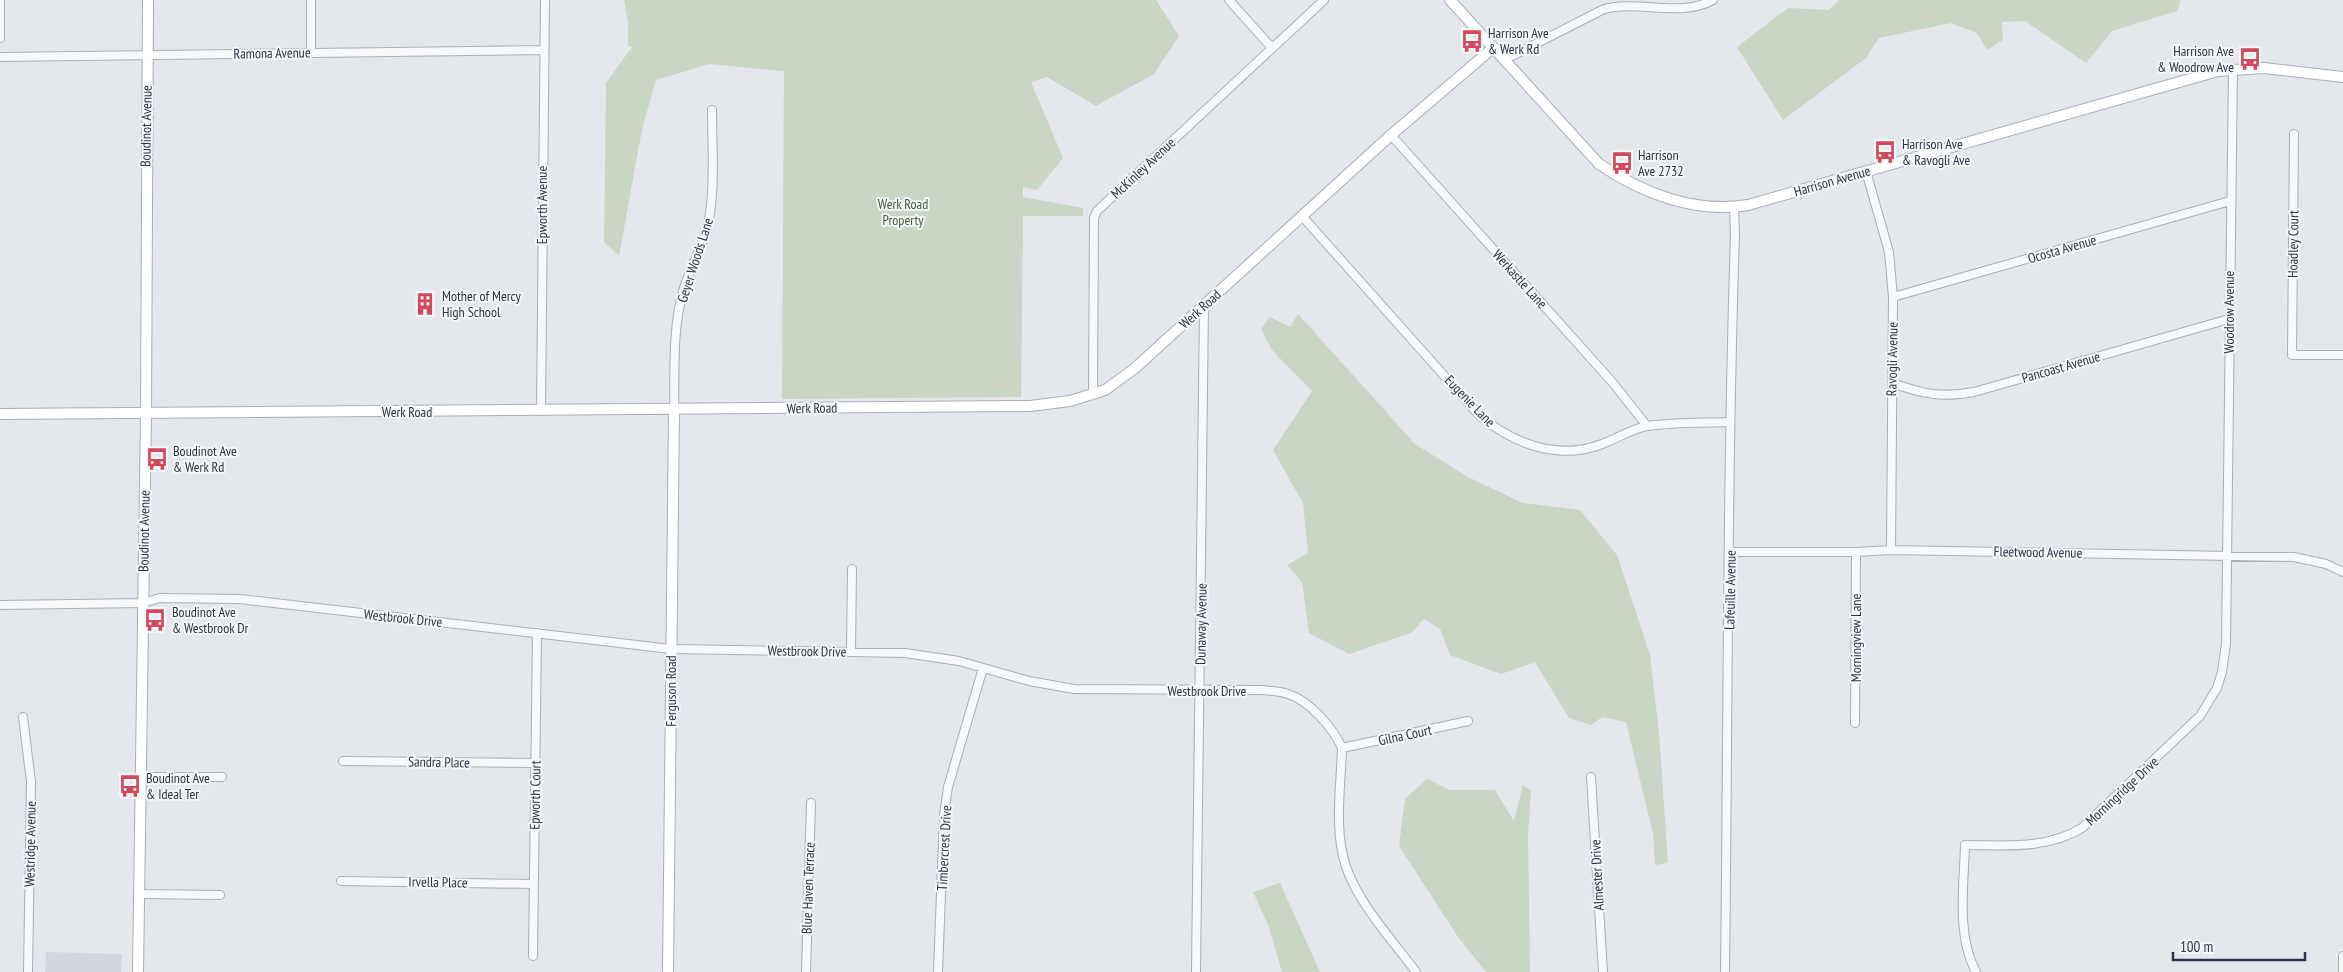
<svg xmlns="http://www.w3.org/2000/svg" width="2343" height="972" font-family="'PT Sans Narrow',sans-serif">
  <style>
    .built { fill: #d2d6de }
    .green { fill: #c9d6c5 }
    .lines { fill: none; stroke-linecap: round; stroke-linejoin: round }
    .street-casing { stroke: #a9aeb7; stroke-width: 10 }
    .secondary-casing { stroke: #a9aeb7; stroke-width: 12 }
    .street { stroke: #f7f8fa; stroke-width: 8 }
    .secondary { stroke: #fff; stroke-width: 10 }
    .labels { text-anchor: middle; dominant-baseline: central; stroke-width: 4; stroke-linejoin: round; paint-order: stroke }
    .poi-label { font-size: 14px; fill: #2b3445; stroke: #f4f6f9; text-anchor: start }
    .street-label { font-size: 14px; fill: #2b3445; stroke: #f4f6f9 }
    .park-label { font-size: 14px; fill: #3f6138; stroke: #f4f6f9 }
  </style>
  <rect width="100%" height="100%" fill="#e4e7ec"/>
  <!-- built -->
  <path class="built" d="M46,952l76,2 -1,18h-76z"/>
  <!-- green -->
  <path class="green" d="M624,0h532l23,36 -25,38 -58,32 -49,-29 -16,5 32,76 -26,32 -14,-3v10l60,11v8h-60l-2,181 -239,2 2,-328 -75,-7 -53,16 -14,49 -23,127 -15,-14 2,-159 26,-36 -4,-1v-24z
    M1839,0h342l-4,11 -65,20 -26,32 -61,-42 -23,1 1,18 -16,10 -10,-17 -26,-10 -72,15 -13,20 -83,62 -46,-73 51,-39 41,2z
    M1298,314l117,130 53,33 55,26 57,7 37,45 33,100 9,78 9,130 -13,2 -2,-31 -27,-112 -24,-5 -11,8 -22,-7 -34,-56 -34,12 -51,-19 -10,-26 -16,-10 -13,14 -62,21 -40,-21 -7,-51 -15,-17 21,-12 -5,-50 -30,-53 39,-59 -40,-41 -11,-21 9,-12 20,10z
    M1427,779l22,11h46l19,31 9,-36 8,6 -3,43 2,138h-44l-28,-35 -59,-91 6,-47z
    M1280,883l40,89h-38l-13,-45 -16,-35z"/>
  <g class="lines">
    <defs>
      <path id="street" d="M311,0v53
        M1229,0l43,48
        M0,38v-38
        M0,57l544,-7
        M1504,60l100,-51c35,-9 76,9 109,-9
        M2294,134l-2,221h51
        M1391,135l222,248 34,43
        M1866,171l23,81 4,45 -2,253
        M1302,216l178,200c34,28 79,45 122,28 15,-5 30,-16 46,-18 27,-4 55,-3 81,-4
        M1893,297l337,-96
        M1892,383c31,11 49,15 82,9l255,-73
        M1093,394l1,-176 3,-7 227,-211
        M674,410c1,-40 -2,-83 10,-122 8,-26 23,-48 26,-75 5,-34 2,-70 2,-103
        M541,411l4,-411
        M1730,552h126l35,-2 403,7 32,7 17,8
        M0,605l143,-2 17,-5 80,1 431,50 234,4 54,8 70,20 45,8 187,1c9,1 19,1 27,4 22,7 45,34 54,54 -1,35 -7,74 1,108 9,41 48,82 73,116
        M851,651l1,-82
        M23,717l8,65 -3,190
        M1855,723l1,-171
        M1342,748l126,-27
        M343,761l192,2
        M142,777h80
        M1591,777l12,195
        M341,881l193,3
        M140,894l80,1
        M533,956l4,-323
        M806,972l5,-169
        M938,972l6,-157 4,-28 35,-119
        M1196,972l8,-666
        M1725,972c3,-246 2,-492 10,-738l-1,-27
        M1976,972c-20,-37 -12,-87 -11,-127 41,0 80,5 117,-17l118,-112 17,-28 5,-16 4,-28 7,-575
        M2343,972v-16"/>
      <path id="secondary" d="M1450,0l149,164c43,29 96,50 149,41l470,-134 46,-3 79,9
        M0,414l1030,-8 40,-5 35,-11 29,-21 257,-234 102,-87
        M138,972l8,-558 2,-414
        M668,972l6,-562"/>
    </defs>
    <!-- street casing -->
    <use href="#street" class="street-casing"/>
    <!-- secondary casing -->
    <use href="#secondary" class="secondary-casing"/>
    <!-- street -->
    <use href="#street" class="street"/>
    <!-- secondary -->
    <use href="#secondary" class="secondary"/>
  </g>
  <!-- icons -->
  <defs>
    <symbol id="bus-bare" viewBox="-9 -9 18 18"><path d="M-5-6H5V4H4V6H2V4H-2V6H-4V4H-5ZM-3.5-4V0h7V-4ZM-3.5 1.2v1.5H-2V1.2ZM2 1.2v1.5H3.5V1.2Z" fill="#d1495b" stroke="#f4f6f9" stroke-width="2.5" paint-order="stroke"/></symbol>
    <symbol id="building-bare" viewBox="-9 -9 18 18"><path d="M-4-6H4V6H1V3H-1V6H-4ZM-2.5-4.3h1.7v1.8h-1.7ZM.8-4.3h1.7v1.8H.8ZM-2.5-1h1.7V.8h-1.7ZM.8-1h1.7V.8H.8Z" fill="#d1495b" stroke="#f4f6f9" stroke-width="2.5" paint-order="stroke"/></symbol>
  </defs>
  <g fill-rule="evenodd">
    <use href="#bus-bare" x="1456" y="25" width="32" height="32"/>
    <use href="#bus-bare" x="2234" y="43" width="32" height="32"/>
    <use href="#bus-bare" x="1869" y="136" width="32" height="32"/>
    <use href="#bus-bare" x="1606" y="147" width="32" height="32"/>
    <use href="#building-bare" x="409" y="288" width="32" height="32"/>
    <use href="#bus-bare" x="141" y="443" width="32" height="32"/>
    <use href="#bus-bare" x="139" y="604" width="32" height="32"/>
    <use href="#bus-bare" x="114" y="770" width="32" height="32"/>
  </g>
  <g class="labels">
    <!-- poi labels -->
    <g class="poi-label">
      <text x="1488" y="33">Harrison Ave<tspan x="1488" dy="16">&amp; Werk Rd</tspan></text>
      <text x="2234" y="51" text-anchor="end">Harrison Ave<tspan x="2234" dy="16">&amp; Woodrow Ave</tspan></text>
      <text x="1902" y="144">Harrison Ave<tspan x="1902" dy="16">&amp; Ravogli Ave</tspan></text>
      <text x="1638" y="155">Harrison<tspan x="1638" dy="16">Ave 2732</tspan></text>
      <text x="442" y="296">Mother of Mercy<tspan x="442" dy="16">High School</tspan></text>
      <text x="173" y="451">Boudinot Ave<tspan x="173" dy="16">&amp; Werk Rd</tspan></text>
      <text x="172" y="612">Boudinot Ave<tspan x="172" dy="16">&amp; Westbrook Dr</tspan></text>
      <text x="146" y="778">Boudinot Ave<tspan x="146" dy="16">&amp; Ideal Ter</tspan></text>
    </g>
    <!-- street labels -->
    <g class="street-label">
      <text transform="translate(272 53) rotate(-1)">Ramona Avenue</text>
      <text transform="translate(146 126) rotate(-89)">Boudinot Avenue</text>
      <text transform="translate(1143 168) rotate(-43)">McKinley Avenue</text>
      <text transform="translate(1832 181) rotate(-16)">Harrison Avenue</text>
      <text transform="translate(542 205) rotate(-90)">Epworth Avenue</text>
      <text transform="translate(2293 244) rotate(-89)">Hoadley Court</text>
      <text transform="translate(2062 249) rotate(-16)">Ocosta Avenue</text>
      <text transform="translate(695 260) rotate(-72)">Geyer Woods Lane</text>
      <text transform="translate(1520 279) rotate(48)">Werkastle Lane</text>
      <text transform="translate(1200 309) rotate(-42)">Werk Road</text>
      <text transform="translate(2229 312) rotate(-90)">Woodrow Avenue</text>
      <text transform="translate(1892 359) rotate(-89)">Ravogli Avenue</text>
      <text transform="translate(2061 367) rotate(-16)">Pancoast Avenue</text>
      <text transform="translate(1470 401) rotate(46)">Eugenie Lane</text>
      <text transform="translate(812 408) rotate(-1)">Werk Road</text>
      <text x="407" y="412">Werk Road</text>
      <text transform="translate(144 531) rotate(-89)">Boudinot Avenue</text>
      <text transform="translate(2038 552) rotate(1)">Fleetwood Avenue</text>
      <text transform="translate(1730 590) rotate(-89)">Lafeuille Avenue</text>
      <text transform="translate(403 618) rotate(6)">Westbrook Drive</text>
      <text transform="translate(1201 624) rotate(-89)">Dunaway Avenue</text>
      <text transform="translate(1856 638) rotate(-90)">Morningview Lane</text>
      <text transform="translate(807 651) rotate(1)">Westbrook Drive</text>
      <text transform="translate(671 691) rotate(-90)">Ferguson Road</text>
      <text x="1207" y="691">Westbrook Drive</text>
      <text transform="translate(1405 735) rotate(-12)">Gilna Court</text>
      <text transform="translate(439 762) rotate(1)">Sandra Place</text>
      <text transform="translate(2122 791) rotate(-43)">Morningridge Drive</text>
      <text transform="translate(535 795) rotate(-89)">Epworth Court</text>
      <text transform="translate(30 844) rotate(-89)">Westridge Avenue</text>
      <text transform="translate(944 848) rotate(-87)">Timbercrest Drive</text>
      <text transform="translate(1597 875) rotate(-93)">Almester Drive</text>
      <text transform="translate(438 882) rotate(1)">Irvella Place</text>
      <text transform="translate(808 888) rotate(-88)">Blue Haven Terrace</text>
    </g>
    <!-- park labels -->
    <g class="park-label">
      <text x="903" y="204">Werk Road<tspan x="903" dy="16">Property</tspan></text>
    </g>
  </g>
  <!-- scale -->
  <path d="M2173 952v8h132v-8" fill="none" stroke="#2b3445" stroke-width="2.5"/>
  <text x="2180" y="952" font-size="15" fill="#2b3445" stroke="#f4f6f9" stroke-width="4" paint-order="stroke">100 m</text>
</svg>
